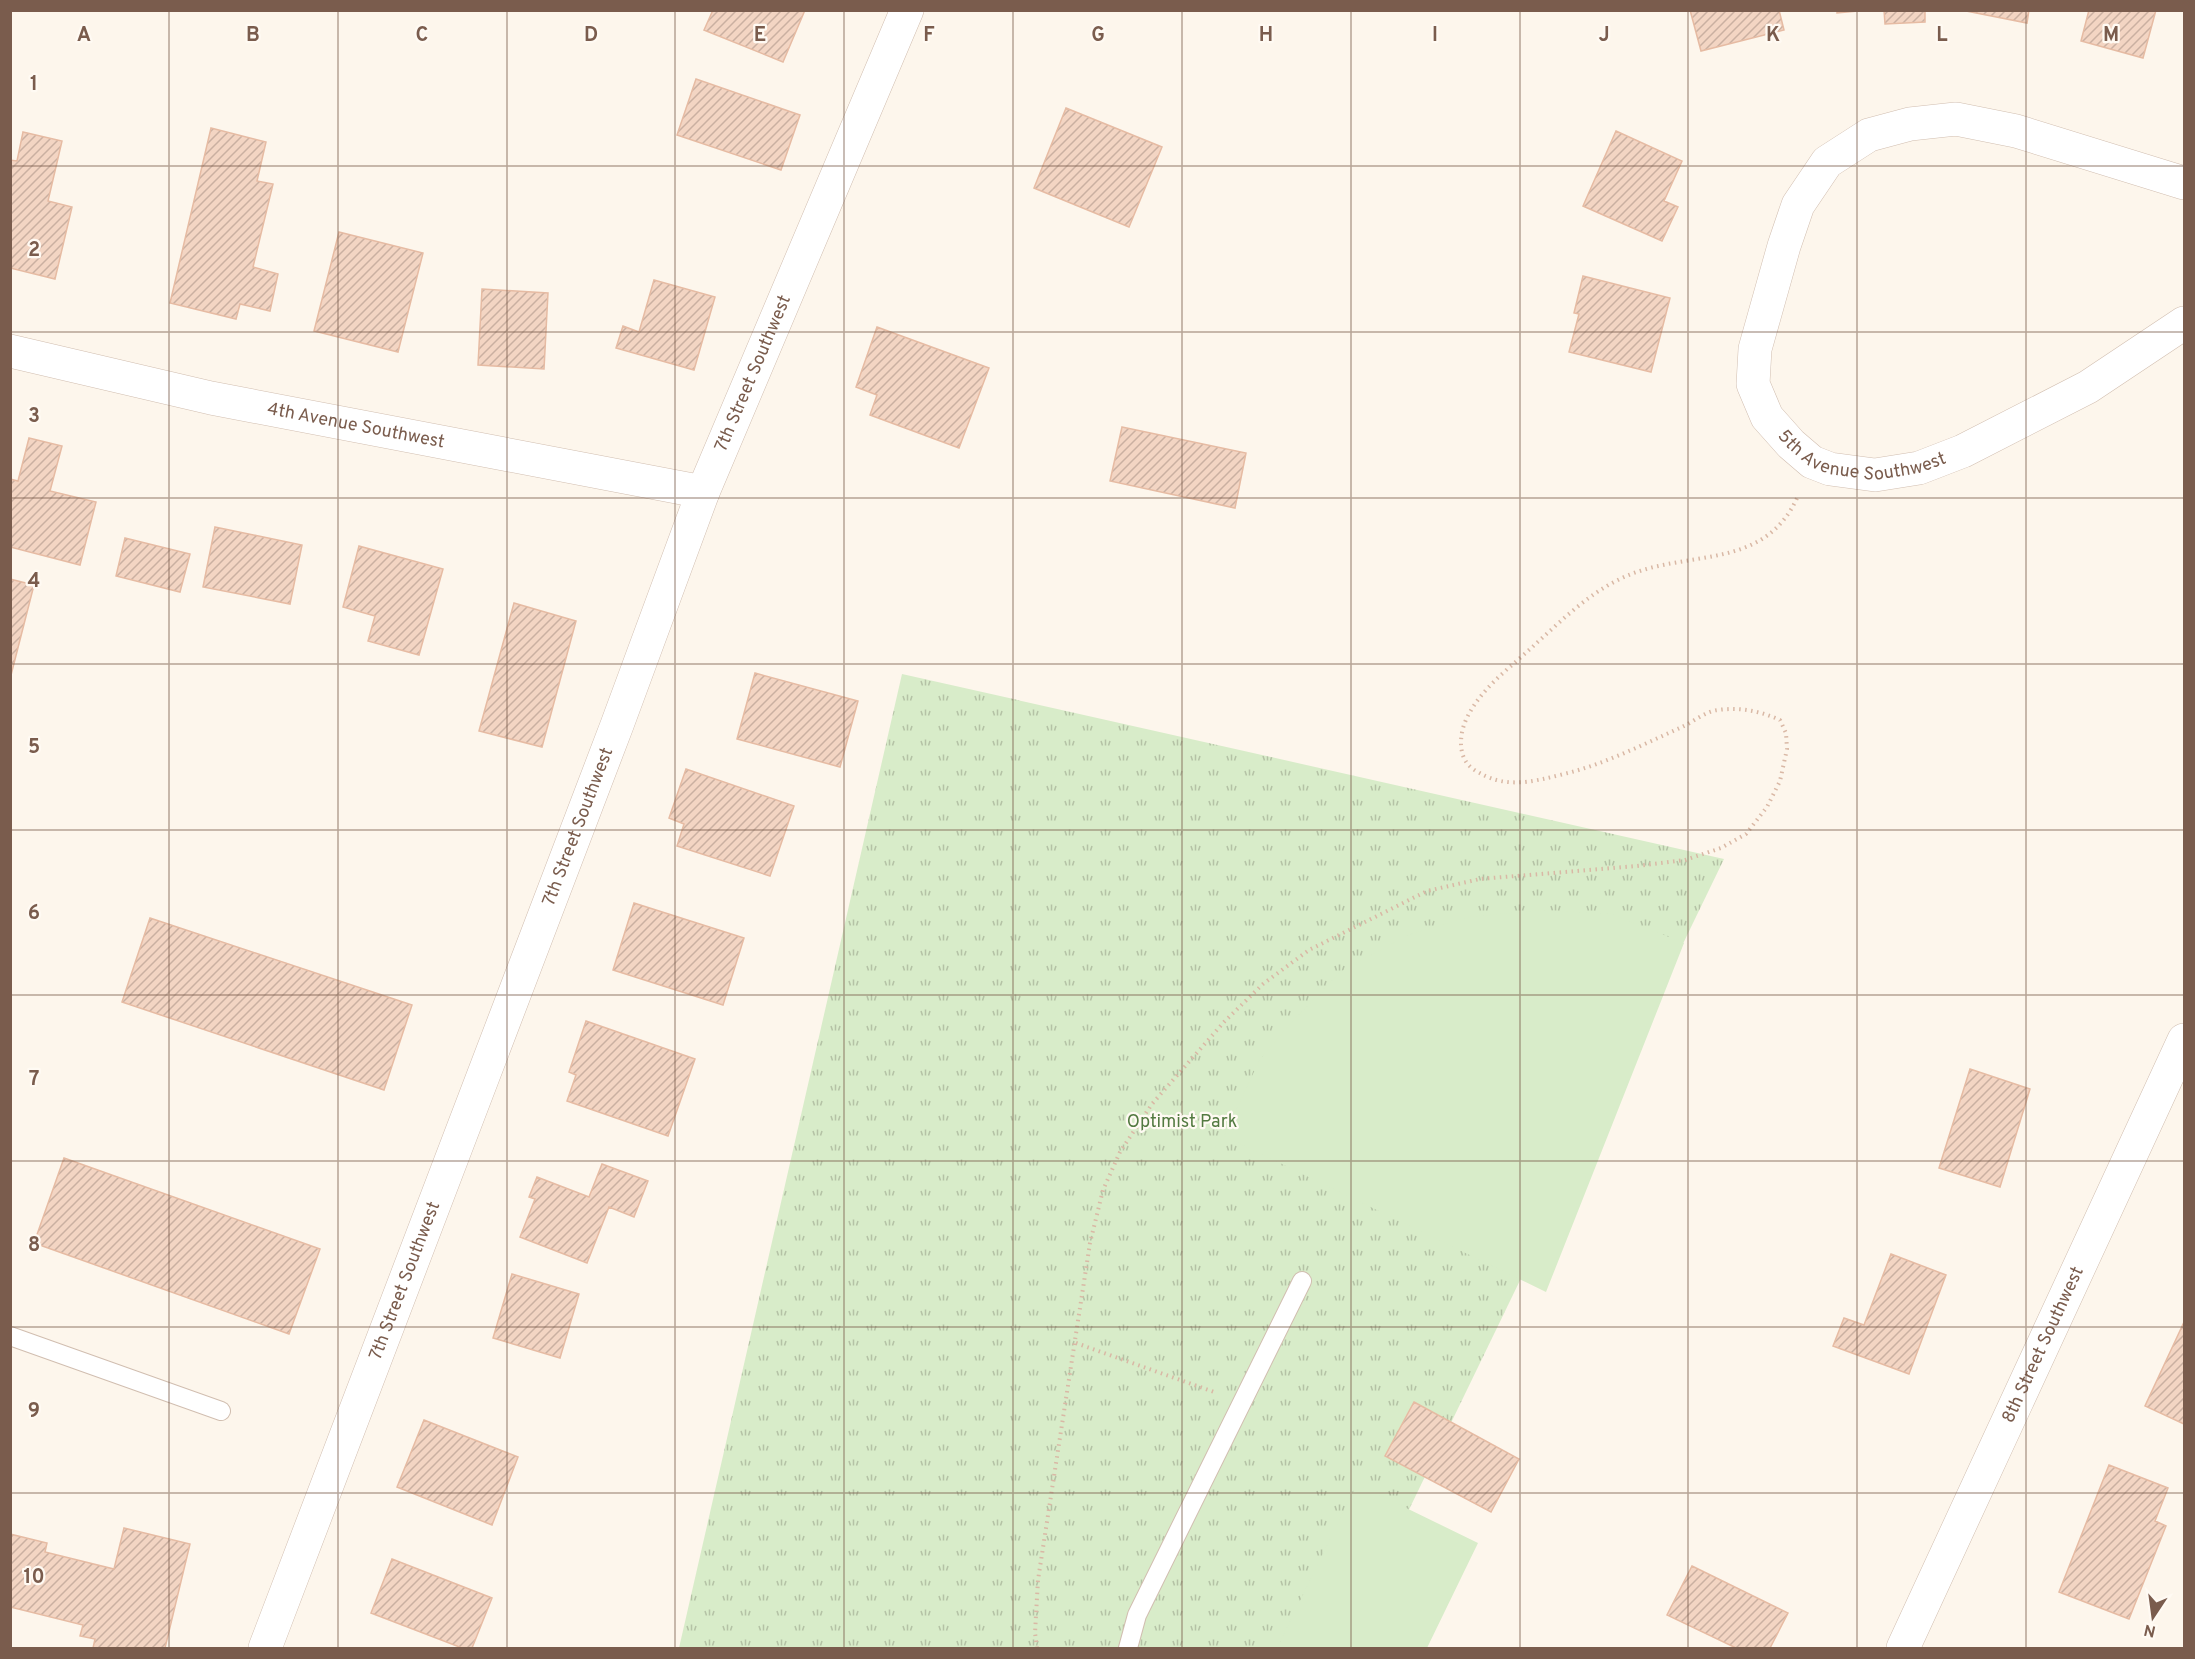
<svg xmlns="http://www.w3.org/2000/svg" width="2195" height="1659" font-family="Overpass,sans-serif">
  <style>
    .grass { fill: url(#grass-tufts) }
    .pitch { fill: #d8ecc9 }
    .building { fill: url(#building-hatch); stroke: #e6bba3; stroke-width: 1.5 }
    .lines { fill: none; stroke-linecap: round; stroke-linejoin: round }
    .service-casing { stroke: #d1beb0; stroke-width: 20 }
    .minor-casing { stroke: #d1beb0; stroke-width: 34 }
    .path { stroke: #d9b8a5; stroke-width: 4; stroke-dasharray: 1.5 4.5; stroke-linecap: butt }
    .service { stroke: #fff; stroke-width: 18 }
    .minor { stroke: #fff; stroke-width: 33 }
    .grid { fill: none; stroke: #7a5c4d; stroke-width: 1.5; stroke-opacity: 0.55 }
    .labels { text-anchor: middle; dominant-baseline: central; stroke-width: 4.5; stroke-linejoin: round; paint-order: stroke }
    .street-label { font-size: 18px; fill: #7a5c4d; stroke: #fffaf3 }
    .park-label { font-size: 18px; fill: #537a41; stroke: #fffaf3 }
    .grid-label { font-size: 20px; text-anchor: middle; font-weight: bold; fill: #7a5c4d; stroke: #fffaf3; stroke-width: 4.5; stroke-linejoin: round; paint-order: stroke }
  </style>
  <defs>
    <pattern id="grass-tufts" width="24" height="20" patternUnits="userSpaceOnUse" patternTransform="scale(1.5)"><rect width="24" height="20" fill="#d8ecc9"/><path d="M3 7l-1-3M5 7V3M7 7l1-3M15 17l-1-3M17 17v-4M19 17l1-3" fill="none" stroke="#b4c2a5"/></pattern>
    <pattern id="building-hatch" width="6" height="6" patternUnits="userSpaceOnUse" patternTransform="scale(1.5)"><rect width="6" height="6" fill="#f3d5c3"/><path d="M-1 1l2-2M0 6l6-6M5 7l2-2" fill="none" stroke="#cab0a1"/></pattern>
  </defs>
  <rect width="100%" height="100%" fill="#fdf6ec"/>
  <!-- grass -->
  <path class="grass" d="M902,674l822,185 -382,789h-663z"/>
  <!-- pitch -->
  <path class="pitch" d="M1541,910l70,4 73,29 -138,349 -322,-156 36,-77 31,-36 49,-51 68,-37 61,-18z
    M1357,1484l121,59 -51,105h-150z"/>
  <!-- building -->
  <path class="building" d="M713,10h92l-22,52 -79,-32z
    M1690,10h89l5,20 -83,21z
    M1837,10h32l-32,3z
    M1884,10h41v12l-40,2z
    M1961,10h68l-2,13z
    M2089,10h67l-13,48 -62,-17z
    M696,79l104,36 -19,55 -104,-35z
    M1066,108l96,39 -33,80 -95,-39z
    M211,128l55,14 -9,39 16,3 -20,83 25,7 -8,37 -30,-7 -4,15 -66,-16z
    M1616,131l66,30 -18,40 14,6 -16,34 -79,-35z
    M23,132l39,9 -14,60 24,6 -17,72 -45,-11v-108l7,1z
    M339,232l84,21 -25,99 -84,-21z
    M1583,276l87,22 -19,74 -82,-20 10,-38 -5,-1z
    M654,280l61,17 -21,73 -78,-22 7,-22 16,6z
    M482,289l66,4 -4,76 -66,-4z
    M877,327l112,41 -30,80 -89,-33 7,-20 -21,-8z
    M1122,427l124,26 -11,55 -125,-27z
    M29,438l33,8 -12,45 46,11 -16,63 -70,-18v-68l8,2z
    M215,527l87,18 -12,59 -87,-17z
    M125,538l65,16 -10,38 -64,-16z
    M359,546l84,23 -24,86 -51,-14 7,-25 -32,-9z
    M10,579l24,6 -24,94z
    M514,603l62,18 -34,126 -63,-16z
    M755,673l103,28 -18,66 -103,-28z
    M686,769l108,37 -24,70 -93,-30 7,-22 -15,-6z
    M634,903l110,35 -21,67 -110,-35z
    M150,918l262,87 -28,85 -262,-88z
    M586,1021l109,38 -27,77 -101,-35 9,-26 -7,-3z
    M1970,1069l60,20 -30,98 -61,-19z
    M64,1158l256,91 -31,85 -255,-91z
    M602,1164l46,17 -14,36 -25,-10 -22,56 -67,-26 15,-38 -6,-2 8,-20 52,20z
    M1891,1254l55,21 -37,99 -76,-28 11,-28 20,7z
    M512,1274l67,20 -19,64 -67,-20z
    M2184,1322v102l-39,-18z
    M1414,1402l105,57 -28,53 -106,-56z
    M424,1420l94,37 -26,68 -95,-38z
    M2109,1465l59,23 -13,33 11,5 -37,93 -70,-27z
    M124,1528l66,16 -25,104h-72l2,-9 -15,-3 3,-11 -73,-18v-73l37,9 -2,9 69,17z
    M392,1559l100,39 -20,50h-10l-91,-35z
    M1692,1566l96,47 -18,35h-34l-69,-33z"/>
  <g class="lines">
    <defs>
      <path id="service" d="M10,1336l211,75
        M1128,1648l9,-33 165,-334"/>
      <g id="minor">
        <path id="s1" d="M2184,183l-168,-52 -60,-12 -46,5 -41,11 -42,27 -29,43 -14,41 -29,103 -2,35 14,33 24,27 21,18 18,7 45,6 44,-7 44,-17 125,-64 96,-64"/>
        <path id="s2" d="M10,351l201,47 492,94"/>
        <path id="s3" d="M265,1648l352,-923 86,-233 204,-482"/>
        <path id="s4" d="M1903,1648l281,-608"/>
      </g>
    </defs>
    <!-- service casing -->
    <use href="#service" class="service-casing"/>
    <!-- minor casing -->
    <use href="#minor" class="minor-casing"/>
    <!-- path -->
    <path class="path" d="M1076,1343l138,49
      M1037,1648l-2,-15 3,-53 52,-337 13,-53 17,-38 32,-48 72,-82 39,-38 46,-34 118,-59 53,-12 157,-13 48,-6 36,-12 25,-14 21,-27 13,-26 7,-32 -1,-16 -6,-13c-20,-9 -40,-13 -62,-10 -12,1 -25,12 -36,17 -38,17 -77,37 -118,47 -33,8 -60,16 -91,-5 -18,-13 -13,-41 -3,-57 14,-25 38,-43 59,-62 29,-26 58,-56 93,-72 63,-30 142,-5 176,-82"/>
    <!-- service -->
    <use href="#service" class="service"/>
    <!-- minor -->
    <use href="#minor" class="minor"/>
  </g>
  <!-- grid -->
  <path class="grid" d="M169,10v1638M338,10v1638M507,10v1638M675,10v1638M844,10v1638M1013,10v1638M1182,10v1638M1351,10v1638M1520,10v1638M1688,10v1638M1857,10v1638M2026,10v1638M10,166h2174M10,332h2174M10,498h2174M10,664h2174M10,830h2174M10,995h2174M10,1161h2174M10,1327h2174M10,1493h2174"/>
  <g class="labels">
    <!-- street labels -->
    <g class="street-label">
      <text stroke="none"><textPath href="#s3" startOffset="1365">7th Street Southwest</textPath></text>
      <text stroke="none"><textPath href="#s2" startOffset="354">4th Avenue Southwest</textPath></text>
      <text stroke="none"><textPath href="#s1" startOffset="760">5th Avenue Southwest</textPath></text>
      <text stroke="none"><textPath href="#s3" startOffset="879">7th Street Southwest</textPath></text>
      <text stroke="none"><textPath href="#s3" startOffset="393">7th Street Southwest</textPath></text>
      <text stroke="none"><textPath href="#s4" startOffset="334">8th Street Southwest</textPath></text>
    </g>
    <!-- park labels -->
    <g class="park-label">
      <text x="1182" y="1122">Optimist Park</text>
    </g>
  </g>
  <g class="grid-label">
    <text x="84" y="41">A</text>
    <text x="253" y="41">B</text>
    <text x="422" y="41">C</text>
    <text x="591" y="41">D</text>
    <text x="760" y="41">E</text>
    <text x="929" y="41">F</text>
    <text x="1098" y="41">G</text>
    <text x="1266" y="41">H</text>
    <text x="1435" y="41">I</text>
    <text x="1604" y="41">J</text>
    <text x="1773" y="41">K</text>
    <text x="1942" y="41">L</text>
    <text x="2111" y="41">M</text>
    <text x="34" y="90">1</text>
    <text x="34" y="256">2</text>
    <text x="34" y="422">3</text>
    <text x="34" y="587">4</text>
    <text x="34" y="753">5</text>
    <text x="34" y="919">6</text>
    <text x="34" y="1085">7</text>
    <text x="34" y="1251">8</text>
    <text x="34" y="1417">9</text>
    <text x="34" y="1583">10</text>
  </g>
  <!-- border -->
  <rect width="2195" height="1659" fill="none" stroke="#7a5c4d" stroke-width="24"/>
  <!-- north arrow -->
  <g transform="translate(2153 1617) rotate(193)" stroke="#fffaf3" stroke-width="4.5" paint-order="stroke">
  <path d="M0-4.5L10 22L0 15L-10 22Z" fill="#7a5c4d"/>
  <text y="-9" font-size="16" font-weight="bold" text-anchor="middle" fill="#7a5c4d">N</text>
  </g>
</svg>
